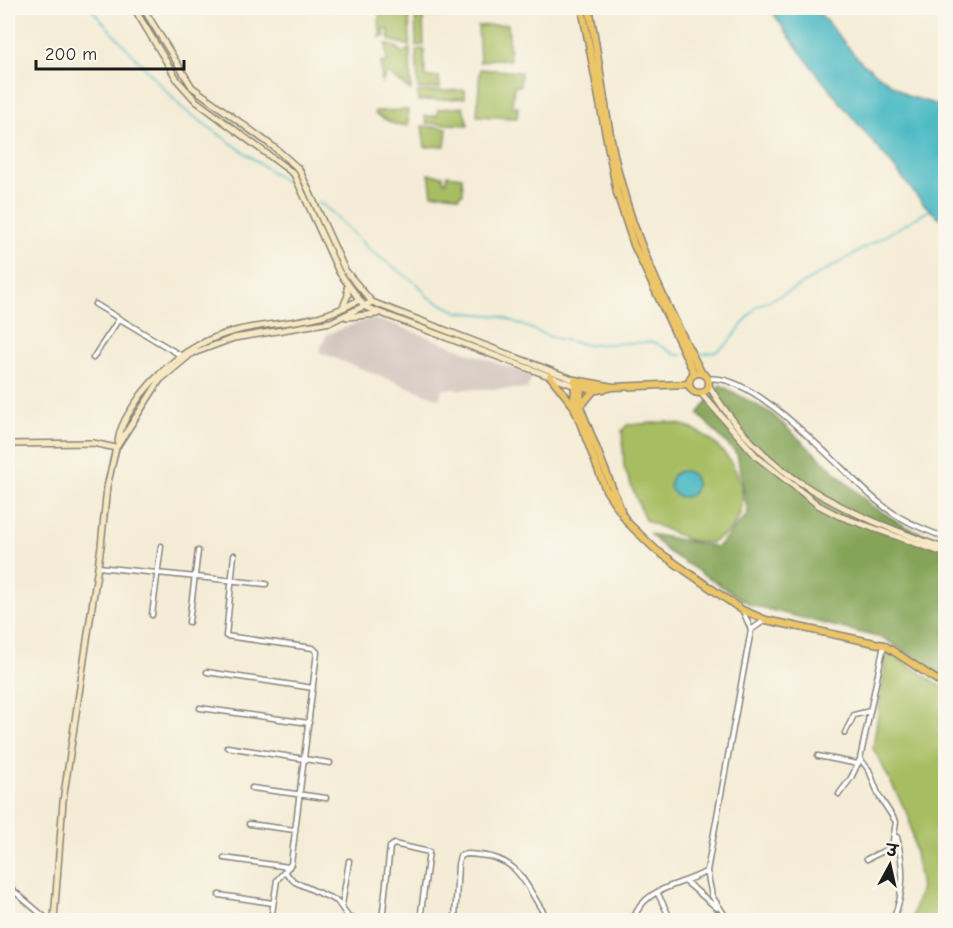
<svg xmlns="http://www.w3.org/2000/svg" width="953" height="928" font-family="'Comic Neue','Playpen Sans Deva',sans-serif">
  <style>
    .industrial { fill: #cfc1ba }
    .green { fill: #a7bd62; stroke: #626c3f; stroke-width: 1.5 }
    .forest { fill: #85a458; stroke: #50603a; stroke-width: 1.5 }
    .water { fill: #4bb9c4; stroke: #346a70; stroke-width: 1.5 }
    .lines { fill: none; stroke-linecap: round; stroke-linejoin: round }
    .stream { stroke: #4bb9c4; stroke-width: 1.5 }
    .street-casing { stroke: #888479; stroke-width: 7 }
    .secondary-casing { stroke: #888479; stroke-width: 8 }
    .primary-casing { stroke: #888479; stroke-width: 9 }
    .street { stroke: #fff; stroke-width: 4 }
    .secondary { stroke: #f7e8c3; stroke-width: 5 }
    .primary { stroke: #ecc569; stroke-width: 6 }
  </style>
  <rect width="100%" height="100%" fill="#fbf7ec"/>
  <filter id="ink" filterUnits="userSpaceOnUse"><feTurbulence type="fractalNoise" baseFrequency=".0167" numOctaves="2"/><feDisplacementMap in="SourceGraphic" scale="12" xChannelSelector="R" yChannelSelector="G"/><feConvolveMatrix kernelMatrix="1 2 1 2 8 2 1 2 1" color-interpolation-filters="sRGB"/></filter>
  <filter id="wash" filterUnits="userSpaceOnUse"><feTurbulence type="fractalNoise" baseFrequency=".008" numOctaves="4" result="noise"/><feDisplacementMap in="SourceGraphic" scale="24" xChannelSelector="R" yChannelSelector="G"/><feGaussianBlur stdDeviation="1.35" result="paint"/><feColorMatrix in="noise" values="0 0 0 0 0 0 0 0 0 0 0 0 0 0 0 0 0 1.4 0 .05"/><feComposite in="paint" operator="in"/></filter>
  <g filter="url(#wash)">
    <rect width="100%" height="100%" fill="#f4ecd6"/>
    <!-- industrial -->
    <path class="industrial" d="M370,319l20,4 142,53 -5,13h-84l-4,10 -120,-47 8,-18z"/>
    <!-- green -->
    <path class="green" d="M379,8h30l1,38 -21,-6v-10h-5l1,6 -5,1z
      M415,8h21l1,8 -14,1 1,28 -8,1z
      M508,24l2,36 -17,-1 -13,3 -2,-36z
      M386,44l12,4 4,5 8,-4 1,41 -24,-17 -5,9 -1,-19 6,-1z
      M424,49l1,28h14l1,11 -22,1 -2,-39z
      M480,69l41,3 -1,14h-6l-2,20 6,1 -1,11 -40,-2z
      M465,90v8l-47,3v-9z
      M463,107l5,18 -42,-2 -1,-7h12l1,-7z
      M408,110v16l-14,-2 -19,-10v-3z
      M422,126l25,2 -2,18 -20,1z
      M429,174l14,2v5l3,1 1,-7 15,2 1,17h-3l-1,3 -10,-3h-17z
      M667,422c8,2 19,3 26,7 34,16 66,62 40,98 -5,7 -15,11 -22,16l-22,-3 -44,-20 -21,-53 -2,-36 5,-6z
      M887,651l58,38v231h-34l10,-32 -12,-71 -36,-69z"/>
    <!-- forest -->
    <path class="forest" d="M720,385l51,28 101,93 34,21 39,15v136l-60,-39 -134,-34 -84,-54 -17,-17 67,13 31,-33 -11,-60 -39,-40z"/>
    <!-- water -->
    <path class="water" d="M770,8h45l46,54 47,34 37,11v114c-23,-13 -35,-36 -53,-56 -43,-52 -86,-101 -122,-157z
      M670 484a13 13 0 1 1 26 0a13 13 0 1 1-26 0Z"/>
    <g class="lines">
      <!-- stream -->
      <path class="stream" d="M90,8l92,100 118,84
        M317,202l9,5 45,44 48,34 9,12 30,15 42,4 51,21 36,8 67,-3 22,13h7
        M694,355l21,-3 12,-8 30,-38 33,-15 138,-80"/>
    </g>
  </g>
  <g filter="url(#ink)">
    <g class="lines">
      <defs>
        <path id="street" d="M95,304l85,51
          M93,358l26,-39
          M708,379c47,-8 134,93 169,122 21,18 43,27 69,37
          M234,555l-8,81 87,12 4,4 -26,212 -14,16 -6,40
          M98,567l168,17
          M152,615l9,-69
          M189,622l9,-71
          M751,630l14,-10
          M207,672l106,16
          M200,708l109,15
          M845,733l9,-18 16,-4
          M227,747l103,16
          M818,756l40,8
          M252,788l74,10
          M839,794l12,-16 9,-19
          M249,824l46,6
          M224,858l65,9
          M867,859l25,-12 4,-25 -17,-26 -10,-26 -9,-11 24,-114
          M284,872l11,10 42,19 12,17 15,2
          M686,882l31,26
          M8,886l40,34
          M657,892l14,28
          M219,895l54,8
          M342,905l7,-44
          M382,920l8,-73 4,-3 35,8 -9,68
          M455,920l3,-56 2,-8c6,-3 11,-2 18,-1 46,3 48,36 71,65
          M633,920c12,-35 48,-33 74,-49
          M728,920l-16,-24 -5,-25 44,-241 -8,-19
          M893,920c12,-29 11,-53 4,-83"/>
        <path id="secondary" d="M134,8l44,73 18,20 98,73 45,98 26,35 208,78
          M143,8l49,79 83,61 24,21 46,101 27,32 203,78
          M8,30l4,-22
          M343,307l5,-12 -1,-7
          M347,317l30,-3
          M709,386c57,95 137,127 237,163
          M701,393l56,64 61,48 21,11 107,38
          M8,444l85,-1 23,5
          M118,445c0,-18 13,-36 23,-50 25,-32 57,-56 98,-65 48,-11 73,-4 120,-30
          M54,920l9,-119 38,-255 6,-59 9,-39 44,-68 31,-26 43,-16 97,-16 41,-20"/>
        <path id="primary" d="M582,8l35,185 17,52 60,128
          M589,8c12,58 16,117 32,175 17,66 49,129 80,189
          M689 383a10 10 0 1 1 20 0a10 10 0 1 1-20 0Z
          M550,376l22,28
          M581,382l-1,25 41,103
          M576,386l21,4 16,-3 75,-3
          M613,387l-38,-7 -1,27 32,83 22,33 28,27 86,60 24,10 118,25 62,41
          M580,407l15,-18"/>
      </defs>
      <!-- street casing -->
      <use href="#street" class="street-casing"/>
      <!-- secondary casing -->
      <use href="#secondary" class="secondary-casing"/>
      <!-- primary casing -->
      <use href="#primary" class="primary-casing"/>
      <!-- street -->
      <use href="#street" class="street"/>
      <!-- secondary -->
      <use href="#secondary" class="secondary"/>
      <!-- primary -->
      <use href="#primary" class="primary"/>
    </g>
  </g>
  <!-- margin -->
  <rect width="953" height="928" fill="none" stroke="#fbf7ec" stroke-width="30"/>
  <!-- north arrow -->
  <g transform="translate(890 865) rotate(8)" stroke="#fbf7ec" stroke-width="4.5" paint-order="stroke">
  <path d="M0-4.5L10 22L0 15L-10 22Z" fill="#1c1c1c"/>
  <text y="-9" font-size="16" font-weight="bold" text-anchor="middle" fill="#1c1c1c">उ</text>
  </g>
  <!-- scale -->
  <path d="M36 60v9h148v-9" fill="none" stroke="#1c1c1c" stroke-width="3"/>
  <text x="45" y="60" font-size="18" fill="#1c1c1c" stroke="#fbf7ec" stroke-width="4.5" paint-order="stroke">200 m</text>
</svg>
